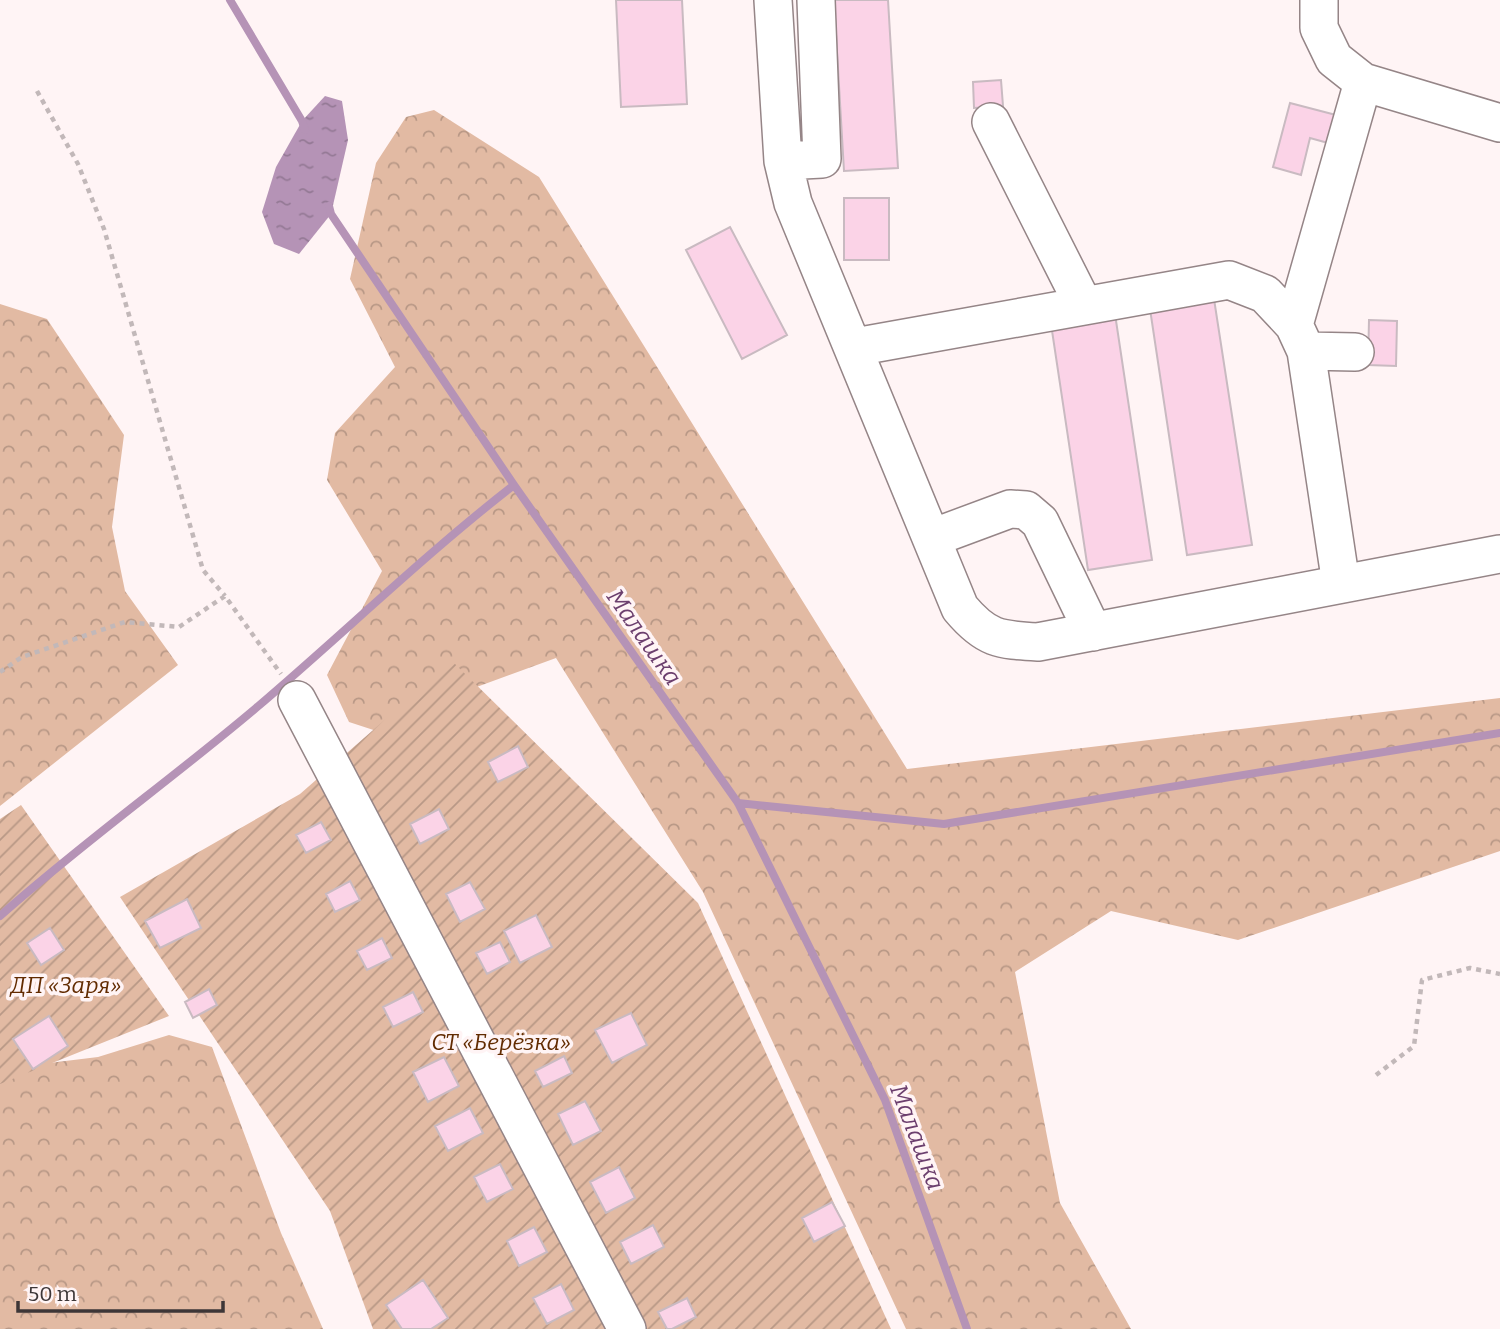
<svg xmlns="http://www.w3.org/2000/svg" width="1500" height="1329" font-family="Bitter,serif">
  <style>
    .forest { fill: url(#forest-crowns) }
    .garden { fill: url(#garden-furrows) }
    .water { fill: url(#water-ripples) }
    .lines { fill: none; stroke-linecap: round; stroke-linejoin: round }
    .stream { stroke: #b593b6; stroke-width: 8 }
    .building { fill: #fbd3e7; stroke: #c9bac1; stroke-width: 2 }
    .minor-casing { stroke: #958587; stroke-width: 40 }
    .path { stroke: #c2b8b9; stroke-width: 4.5; stroke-dasharray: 5 5; stroke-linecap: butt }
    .minor { stroke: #fff; stroke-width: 37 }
    .labels { text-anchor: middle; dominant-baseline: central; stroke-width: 7; stroke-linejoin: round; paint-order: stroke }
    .park-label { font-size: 23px; font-style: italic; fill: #622b00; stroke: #fff4f5 }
    .water-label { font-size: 24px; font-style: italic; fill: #6c3f6e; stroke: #fff4f5 }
  </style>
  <defs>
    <pattern id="forest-crowns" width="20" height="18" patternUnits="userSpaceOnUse" patternTransform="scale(1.75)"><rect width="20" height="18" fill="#e2baa3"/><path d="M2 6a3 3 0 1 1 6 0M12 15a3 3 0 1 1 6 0" fill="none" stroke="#b89886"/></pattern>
    <pattern id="garden-furrows" width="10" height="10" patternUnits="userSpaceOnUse" patternTransform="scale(1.75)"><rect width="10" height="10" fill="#e2baa3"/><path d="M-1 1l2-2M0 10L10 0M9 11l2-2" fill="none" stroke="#b89886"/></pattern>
    <pattern id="water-ripples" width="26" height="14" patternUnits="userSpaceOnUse" patternTransform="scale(1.75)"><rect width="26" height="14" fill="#b593b6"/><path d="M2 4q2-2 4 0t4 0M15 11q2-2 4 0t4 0" fill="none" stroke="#947995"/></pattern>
  </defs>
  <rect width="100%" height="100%" fill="#fff4f5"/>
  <!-- forest -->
  <path class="forest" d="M434,110l105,67 368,592 593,-71v153l-262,89 -127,-29 -96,61 45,231 71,126h-225l-203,-437 -147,-234 -93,34 -65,46 -49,-16 -22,-47 55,-104 -55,-91 8,-47 60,-66 -45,-88 26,-116 30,-46z
    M0,304l47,15 77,116 -12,92 13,64 53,74 -178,141z
    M169,1035l43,12 69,186 42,96h-323v-260l98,-12z"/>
  <!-- garden -->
  <path class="garden" d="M452,661l246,242 193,426h-518l-43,-118 -210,-314 180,-103z
    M21,805l148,211 -169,68v-265z"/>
  <!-- water -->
  <path class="water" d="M325,96l17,5 6,39 -17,74 -32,40 -25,-10 -12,-32 14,-45 26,-46z"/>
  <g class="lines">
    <!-- stream -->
    <path class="stream" d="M230,0l72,121 3,9
      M329,206l2,8 183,271 224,318 147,297 82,229
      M738,803l206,21 556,-91
      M0,916c82,-73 172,-137 256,-208 87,-74 168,-153 258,-223"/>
  </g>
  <!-- building -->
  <path class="building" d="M616,0h66l5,104 -66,3z
    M834,0h54l10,168 -54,3z
    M1001,80l2,26 -29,2 -1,-26z
    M1290,103l46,12 -8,28 -18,-5 -9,37 -28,-8z
    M844,198h45v62h-45z
    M730,227l57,108 -45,24 -56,-109z
    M1214,299l38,246 -65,10 -37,-246z
    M1115,314l37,246 -64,10 -37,-246z
    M1369,320l28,1 -1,45 -28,-1z
    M518,746l10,21 -30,15 -10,-20z
    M439,809l10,20 -29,15 -10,-20z
    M321,822l10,18 -25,13 -10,-18z
    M350,881l10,19 -25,12 -9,-18z
    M470,882l15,27 -25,13 -14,-28z
    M187,899l14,29 -41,20 -15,-27z
    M536,915l16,32 -32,16 -16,-32z
    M50,928l14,22 -23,15 -14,-22z
    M382,938l10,20 -25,12 -10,-19z
    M500,942l10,20 -23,12 -11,-21z
    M209,989l8,16 -24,13 -8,-16z
    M413,992l10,20 -30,15 -10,-20z
    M631,1013l16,32 -35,18 -17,-33z
    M49,1016l19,30 -35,23 -20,-30z
    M564,1056l8,17 -29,14 -8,-16z
    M444,1057l15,29 -31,16 -15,-30z
    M585,1101l16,30 -28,14 -15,-31z
    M470,1108l13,25 -35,18 -13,-25z
    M500,1164l13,25 -26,13 -13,-25z
    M619,1167l16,31 -29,15 -16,-31z
    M832,1202l13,24 -31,16 -12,-24z
    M653,1225l11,22 -33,17 -11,-22z
    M534,1227l13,25 -28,14 -12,-25z
    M423,1280l25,38 -17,11h-29l-16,-24z
    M561,1284l13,26 -27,14 -14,-26z
    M687,1298l9,19 -24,12h-5l-9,-17z"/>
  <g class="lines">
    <defs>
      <path id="minor" d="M773,0l10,161 10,42 167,405c26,31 39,32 78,34l462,-88
        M1319,0v28l15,31 29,23 137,41
        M991,122l93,184
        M783,161l39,-2 -6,-159
        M1294,325l69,-243
        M855,347l374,-67 36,14 29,31 12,26 35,233
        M1306,351l49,1
        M932,538l78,-29 16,1 14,12 53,110
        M297,700l330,629"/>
    </defs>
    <!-- minor casing -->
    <use href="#minor" class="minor-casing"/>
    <!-- path -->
    <path class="path" d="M37,91l41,73 26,65 99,341 22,26
      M0,672l22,-15 103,-35 54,5 46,-31 56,78
      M1376,1075l38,-29 8,-66 48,-12 30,6"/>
    <!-- minor -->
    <use href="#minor" class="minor"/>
  </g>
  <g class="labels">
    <!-- park labels -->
    <g class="park-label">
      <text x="66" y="985">ДП «Заря»</text>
      <text x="501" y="1042">СТ «Берёзка»</text>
    </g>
    <!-- water labels -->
    <g class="water-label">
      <text transform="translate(644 637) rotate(55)">Малашка</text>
      <text transform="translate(917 1137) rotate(69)">Малашка</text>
    </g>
  </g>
  <!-- scale -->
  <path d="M18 1301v10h205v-10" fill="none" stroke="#3d3637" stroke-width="3.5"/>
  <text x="28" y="1301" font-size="21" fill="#3d3637" stroke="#fff4f5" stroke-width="5" paint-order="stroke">50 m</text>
</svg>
